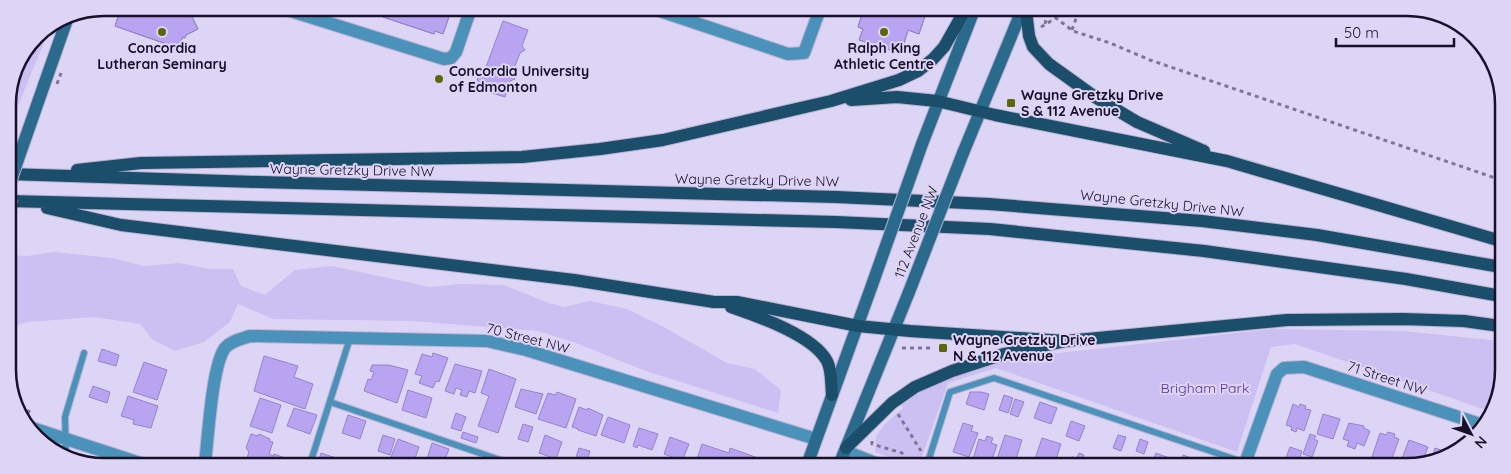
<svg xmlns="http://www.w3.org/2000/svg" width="1511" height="474" font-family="Quicksand,sans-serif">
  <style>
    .green { fill: #ccbff2 }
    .building { fill: #b9a4f1; stroke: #9782cc }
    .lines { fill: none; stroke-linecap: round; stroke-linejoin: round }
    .lane-casing { stroke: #bab1d1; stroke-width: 8 }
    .street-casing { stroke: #bab1d1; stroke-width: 14 }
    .secondary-casing { stroke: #bab1d1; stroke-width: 14 }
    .primary-casing { stroke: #bab1d1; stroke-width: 14 }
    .path { stroke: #7f7694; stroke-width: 3; stroke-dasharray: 4 4; stroke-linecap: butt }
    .lane { stroke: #4b92bb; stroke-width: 6 }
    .street { stroke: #4b92bb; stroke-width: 12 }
    .secondary { stroke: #2a6a8d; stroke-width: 12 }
    .primary { stroke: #1a4e6a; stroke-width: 12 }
    .secondary-bridge-casing { stroke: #bab1d1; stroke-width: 14; stroke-linecap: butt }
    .path-bridge { stroke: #7f7694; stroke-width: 3; stroke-dasharray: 4 4; stroke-linecap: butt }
    .secondary-bridge { stroke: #2a6a8d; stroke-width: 12 }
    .poi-dot { fill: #5d6709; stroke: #ddd5f5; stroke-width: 2 }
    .labels { text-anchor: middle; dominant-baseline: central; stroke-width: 4; stroke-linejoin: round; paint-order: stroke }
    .poi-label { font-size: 14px; font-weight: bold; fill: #180f2b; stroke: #ddd5f5; text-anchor: start }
    .street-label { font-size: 14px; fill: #180f2b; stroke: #ddd5f5 }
    .park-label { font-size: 14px; fill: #5e2fa6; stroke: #ddd5f5 }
    .rim { fill: none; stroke: #180f2b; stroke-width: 2.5 }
  </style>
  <rect width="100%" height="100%" fill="#ddd5f5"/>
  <!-- green -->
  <path class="green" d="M51,26l-3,7 -40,97c0,-44 4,-78 43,-104z
    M54,252l58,6 32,8 35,-3 31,6h23l8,17 24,9 30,-25 37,-4 98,21 31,-3 43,1 42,17 18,5 26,-6 37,8 37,18 63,36 28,6 26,21 -3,23 -135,-43 -67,-27 -38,-12 -125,-10 -140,-2 -35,-15 -8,18 -26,20 -29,9 -22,-11 -13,-16 -46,-7 -66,5 -19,5v-72l18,1z
    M1272,329l131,2 97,10v54l-11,16 -194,-67 -24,3 -34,105 -241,-84 -48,15 -29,82h-8l-36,-13 1,-16 9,-12 18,-16 -2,-3c64,-47 136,-49 212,-58 53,-6 106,-12 159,-18z"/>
  <!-- building -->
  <path class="building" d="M121,8h71l-2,6 3,1 -1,2 6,12 -12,6 -1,3 -2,-1 -7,13 -5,-1 1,-3 -57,-20z
    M121,8h71l-2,6 3,1 -1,2 6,12 -12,6 -1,3 -2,-1 -7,13 -5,-1 1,-3 -57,-20z
    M369,8h83l-9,26 -8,-3 -1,3 -54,-18 1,-4z
    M369,8h83l-9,26 -8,-3 -1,3 -54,-18 1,-4z
    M852,9l75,1 -8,24 -11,-4 -4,13 -4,-2 -4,11 -37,-12 4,-11 -5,-2 4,-13 -10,-3z
    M852,9l75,1 -8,24 -11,-4 -4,13 -4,-2 -4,11 -37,-12 4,-11 -5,-2 4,-13 -10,-3z
    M503,21l25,9 -6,16 3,4 -5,3 -8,21 3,5 -5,2 -5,16 -26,-8 1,-4 -3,-6 6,-4z
    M102,349l17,6 -3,11 -18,-5z
    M433,353l15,5 -9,24 -3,-1 -3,7 -14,-5 3,-7 -7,-2 7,-20 10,3z
    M264,356l34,10 -4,11 19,7 -8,25 -51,-18z
    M144,362l23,8 -10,30 -24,-8z
    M455,364l27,7 -7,22 -6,-2 -2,6 -7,-2 2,-5 -6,-2 -2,6 -9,-3z
    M372,365h17l19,5 -11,33 -33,-12 4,-12 3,1 3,-8 -4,-1z
    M489,369l27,10 -18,54 -20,-7 11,-30 -8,-3z
    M93,386l17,6 -3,11 -18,-6z
    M521,389l22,5 -7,20 -21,-7z
    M408,390l24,8 -6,20 -24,-8z
    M557,392l19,7 -10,29 -28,-9 10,-26 7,2z
    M970,392h11l8,2 -5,16 -18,-6z
    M1004,395l9,3 -5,15 -9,-3z
    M128,396l30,10 -7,22 -18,-4 1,-4 -13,-4z
    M260,398l21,7 -9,28 -22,-7z
    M1015,399l9,3 -6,15 -8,-3z
    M1040,402l17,6 -6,16 -17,-6z
    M1293,404l6,3 1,-3 6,2 -1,3 6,1 -7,21 -7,-3 -1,4 -5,-2 1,-3 -6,-2z
    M579,407l8,3 1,-2 15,7 -7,21 -18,-6v-1l-6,-2z
    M294,408l23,7 -7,19 -23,-8z
    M456,413l10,4 -5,14 -10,-3z
    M1323,414l17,5 -7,20 -16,-5z
    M348,415l18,6 -6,18 -18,-6z
    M608,417l22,8 -6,18 -23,-8z
    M1071,421l14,5 -6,15 -13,-5z
    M963,423l10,3 -2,5 7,2 -9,24 -16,-5z
    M1349,423l15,3v2l6,3 -6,15 -7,-3 -2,6 -8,-3 2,-5 -6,-2z
    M523,424l10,3 -5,15 -10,-3z
    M639,428l19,6 -6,16 -14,-5 -1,3 -4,-2z
    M463,432l15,5 -2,6 -15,-5z
    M1388,432l7,2 -1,3 5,2 -8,22 -5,-1 -1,2 -13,-5 8,-24 6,2z
    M251,434l7,2 1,-2 11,5 -1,2 4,1 -4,12 4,2 1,-2 19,7 -1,3h-47l4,-12 -3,-4z
    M1310,434l6,2 -2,3 4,2 -6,16 -9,-3z
    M383,435l12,4 -5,16 -12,-4z
    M545,435l17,7 -6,17 -17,-6z
    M1005,435l17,5 -8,25h-9l-9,-3z
    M1118,435l8,2 -5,14 -8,-3z
    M987,436l6,2 -2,5 6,2 -7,20 -17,-6 6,-20 6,2z
    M670,437l19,7 -7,17 -18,-7z
    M1042,438l19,6 -7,21h-21z
    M398,439l21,8 -6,17 -22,-7z
    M1140,439l8,3 -4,12 -8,-3z
    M1409,440l19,7 -6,16 -9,3 -13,-2z
    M432,443l17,6 -6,15 -17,-2z
    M702,444l27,9 1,-5 28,10 -1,5 6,2h-60l-7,-3z
    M1290,447l12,4 -5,15 -13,-3z
    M579,448l11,3 -4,13h-12z
    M1435,448l12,4 -16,7z
    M321,453l30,10v1h-33z
    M1079,453l5,2 -2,5 9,3 -1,3 -22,-1 4,-8 5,1z
    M1156,453l13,5 -3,8h-15z
    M1183,455l11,4 -2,7h-13z
    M1202,457l15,5 -1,4h-17z"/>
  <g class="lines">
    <defs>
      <path id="lane" d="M330,402l182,62
        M66,455l-1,-38 19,-64
        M310,464l40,-126
        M927,465l23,-73 44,-14 261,88"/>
      <path id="street" d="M281,8l163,51 7,-1 5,-6 15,-44
        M654,9l134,45 16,-1 16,-44
        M29,427l111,36
        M845,451l36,14
        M205,463c3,-24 7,-98 20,-115 6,-7 16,-9 25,-12l237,5 39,9 290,89
        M1244,466l33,-92 7,-6 20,-1 176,57"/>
      <path id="secondary" d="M44,85l25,-71
        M922,144l52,-134
        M963,153l59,-143
        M807,465l65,-180
        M839,465l70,-173"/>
      <path id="primary" d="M1026,10l3,26 4,11 16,17 46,33 42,25 67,29
        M851,100l46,-3 40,4 58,14 232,46 274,80
        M77,170l64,-7 381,-6 78,-8 63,-9 168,-39 68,-21 19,-9 15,-12 11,-12 21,-37
        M8,174l251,8 577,15 153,7 213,17 115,14 184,32
        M8,201l828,21 154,7 214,22 202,28 95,17
        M47,208l74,17 453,55 140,22h23l121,24 52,5 156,10
        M731,307c26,9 82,28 96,54 5,9 4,25 5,34
        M846,448l46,-45 23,-16 37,-16 52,-17 62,-13 221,-21 116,-1 61,2 36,5"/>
    </defs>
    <!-- lane casing -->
    <use href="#lane" class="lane-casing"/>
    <!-- street casing -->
    <use href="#street" class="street-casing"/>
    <!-- secondary casing -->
    <use href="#secondary" class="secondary-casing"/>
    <!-- primary casing -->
    <use href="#primary" class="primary-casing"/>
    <!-- path -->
    <path class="path" d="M1045,24l3,-14
      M1041,27l15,-9 17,13 37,12 40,17 351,120
      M1072,30l7,-20
      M902,348h28
      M19,408l14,5
      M898,414l23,37
      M872,441v3l30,9 4,12"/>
    <!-- lane -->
    <use href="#lane" class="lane"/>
    <!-- street -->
    <use href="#street" class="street"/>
    <!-- secondary -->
    <use href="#secondary" class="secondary"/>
    <!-- primary -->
    <use href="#primary" class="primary"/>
    <defs>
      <path id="secondary-bridge" d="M8,188l36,-103
        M872,285l50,-141
        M909,292l54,-139"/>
    </defs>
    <!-- secondary-bridge casing -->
    <use href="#secondary-bridge" class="secondary-bridge-casing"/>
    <!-- path-bridge -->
    <path class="path-bridge" d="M57,84l4,-11
      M8,226l10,-29"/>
    <!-- secondary-bridge -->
    <use href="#secondary-bridge" class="secondary-bridge"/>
  </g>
  <!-- markers -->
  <g class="poi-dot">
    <circle cx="162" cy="32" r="5"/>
    <circle cx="884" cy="32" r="5"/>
    <circle cx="439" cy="79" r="5"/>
    <rect x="1006" y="98" width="10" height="10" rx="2.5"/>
    <rect x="938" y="343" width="10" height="10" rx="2.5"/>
  </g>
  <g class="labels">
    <!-- poi labels -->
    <g class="poi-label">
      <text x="162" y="48" text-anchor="middle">Concordia<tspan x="162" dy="16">Lutheran Seminary</tspan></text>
      <text x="884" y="48" text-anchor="middle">Ralph King<tspan x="884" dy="16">Athletic Centre</tspan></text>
      <text x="449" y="71">Concordia University<tspan x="449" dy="16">of Edmonton</tspan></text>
      <text x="1021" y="95">Wayne Gretzky Drive<tspan x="1021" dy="16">S &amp; 112 Avenue</tspan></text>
      <text x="953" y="340">Wayne Gretzky Drive<tspan x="953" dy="16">N &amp; 112 Avenue</tspan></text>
    </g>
    <!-- street labels -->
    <g class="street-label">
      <text transform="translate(352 170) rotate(1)">Wayne Gretzky Drive NW</text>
      <text transform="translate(757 180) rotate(1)">Wayne Gretzky Drive NW</text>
      <text transform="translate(1162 203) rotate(6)">Wayne Gretzky Drive NW</text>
      <text transform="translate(916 232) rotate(-69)">112 Avenue NW</text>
      <text transform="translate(528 338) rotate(14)">70 Street NW</text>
      <text transform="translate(1387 378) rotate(18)">71 Street NW</text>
    </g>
    <!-- park labels -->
    <g class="park-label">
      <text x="1205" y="388">Brigham Park</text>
    </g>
  </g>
  <!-- crop -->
  <path d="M0 0H1511V474H0ZM104 16H1407A88 88 0 0 1 1495 104V370A88 88 0 0 1 1407 458H104A88 88 0 0 1 16 370V104A88 88 0 0 1 104 16Z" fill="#ddd5f5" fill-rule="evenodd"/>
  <path class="rim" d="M104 16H1407A88 88 0 0 1 1495 104V370A88 88 0 0 1 1407 458H104A88 88 0 0 1 16 370V104A88 88 0 0 1 104 16Z"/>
  <!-- north arrow -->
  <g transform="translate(1471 434) rotate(131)" stroke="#ddd5f5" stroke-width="4" paint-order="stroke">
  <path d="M0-4L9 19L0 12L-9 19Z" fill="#180f2b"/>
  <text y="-8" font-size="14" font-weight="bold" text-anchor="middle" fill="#180f2b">N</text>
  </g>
  <!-- scale -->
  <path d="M1336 38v8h118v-8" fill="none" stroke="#180f2b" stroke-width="2.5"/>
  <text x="1344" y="38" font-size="15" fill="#180f2b" stroke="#ddd5f5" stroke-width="4" paint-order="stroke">50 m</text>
</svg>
